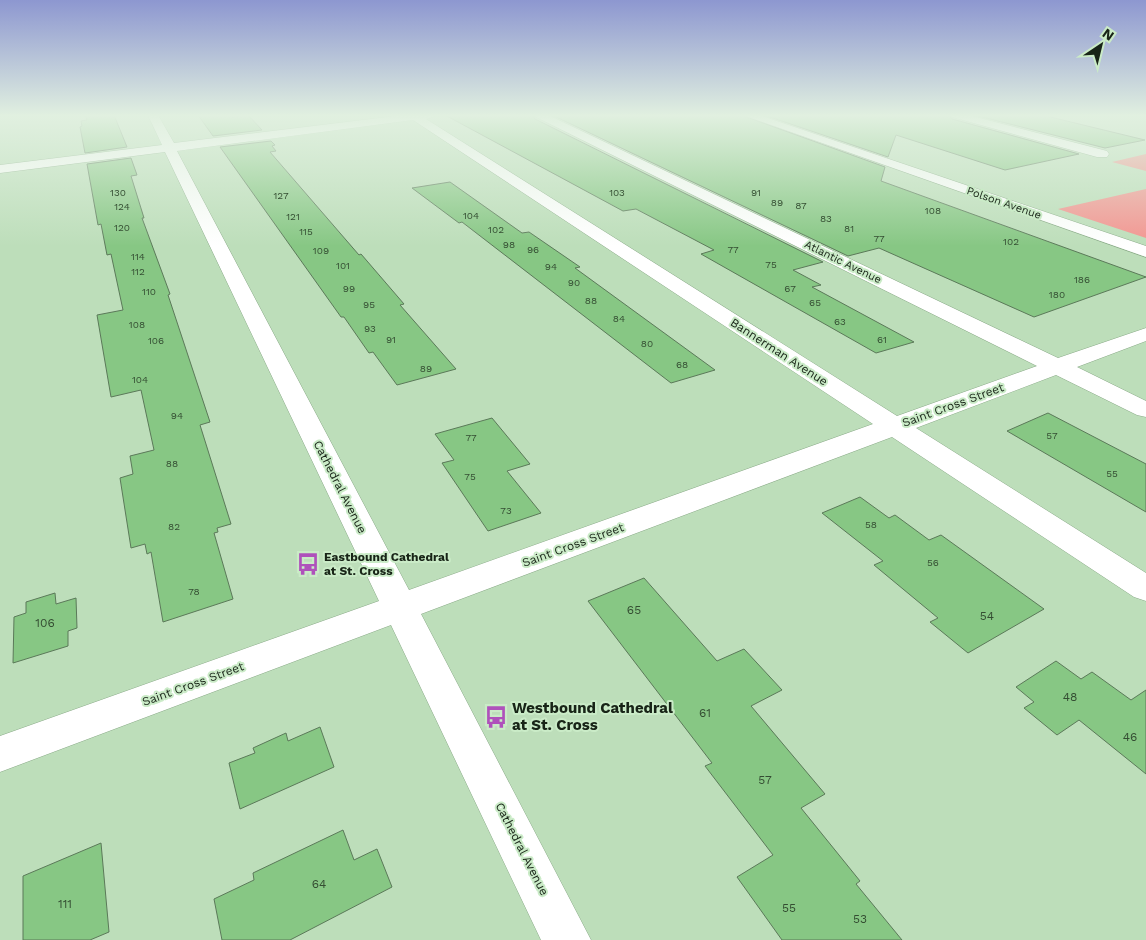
<svg xmlns="http://www.w3.org/2000/svg" width="1146" height="940" font-family="'Work Sans',sans-serif">
  <style>
    .green { fill: #f39490 }
    .building { fill: #87c784; stroke: #5b7959 }
    .lines { fill: none; stroke-linecap: round; stroke-linejoin: round }
    .street-casing { stroke: #89a987; stroke-width: 1 }
    .street { fill: #fff; fill-rule: evenodd }
    .labels { text-anchor: middle; dominant-baseline: central; stroke-width: 4; stroke-linejoin: round; paint-order: stroke }
    .number-label { font-size: 10px; fill: #344d32 }
    .far-street-label { font-size: 11px; fill: #182417; stroke: #caebc7 }
    .street-label { font-size: 12px; fill: #182417; stroke: #caebc7 }
    .poi-label { font-size: 12px; font-weight: bold; fill: #182417; stroke: #caebc7; text-anchor: start }
    .near-number-label { font-size: 12px; fill: #344d32 }
    .near-poi-label { font-size: 15px; font-weight: bold; fill: #182417; stroke: #caebc7; text-anchor: start }
  </style>
  <rect width="100%" height="100%" fill="#bddeba"/>
  <!-- green -->
  <path class="green" d="M1146,154v17l-34,-9z
    M1146,189v49l-88,-29z"/>
  <!-- building -->
  <path class="building" d="M85,115h29l13,32 -42,6 -5,-26 2,-1 -1,-5 6,-1z
    M198,115h32l2,2 16,-2 14,15 -49,6z
    M445,115h88l2,4 288,143 -30,8 28,15 -9,2 102,55 -38,11 -175,-99 13,-4 -78,-41 -13,2z
    M552,115h189l144,52 -4,14 265,96 -112,40 -155,-69 -31,8z
    M764,115h185l3,4 127,35 -74,16 -109,-35 -8,22z
    M974,115h68l103,25 -40,8z
    M271,141l4,4 -3,1 4,5 -6,1 89,103 2,-1 43,50 -4,1 56,64 -59,16 -24,-33 -4,1 -25,-36h-3l-121,-170z
    M131,158l6,17 -6,1 13,42h-2l28,76 -2,1 42,127 -10,3 31,99 -14,4 1,4 -4,1 19,66 -70,23 -12,-70 -4,2 -2,-10 -14,4 -11,-70 13,-4 -3,-18 24,-6 -13,-60 -30,7 -14,-82 26,-5 -12,-56 -4,1 -6,-31 -3,1 -11,-61z
    M450,182l72,51 7,-1 51,35 -5,1 140,102 -44,13 -209,-161 -3,1 -47,-35z
    M1048,413l98,51v48l-139,-81z
    M492,418l38,46 -23,7 34,42 -53,18 -46,-68 12,-3 -19,-26z
    M860,497l29,21 6,-3 34,25 12,-5 103,74 -76,44 -38,-31 8,-4 -64,-53 9,-4 -61,-48z
    M644,578l73,83 27,-12 38,41 -31,16 74,88 -24,14 59,73 -4,3 46,56h-120l-45,-63 36,-22 -68,-89 7,-3 -124,-162z
    M55,593l1,11 20,-6 1,30 -9,3v15l-55,17 1,-46 12,-4v-11z
    M1056,661l25,18 11,-7 39,28 15,-10v84l-67,-54 -22,15 -33,-27 10,-6 -18,-15z
    M320,727l14,40 -94,42 -11,-46 26,-10 -2,-5 33,-15 2,8z
    M343,830l11,30 23,-11 15,38 -102,53h-68l-8,-41 40,-19 -1,-7z
    M101,843l8,89 -19,8h-67v-64z"/>
  <g class="lines">
    <defs>
      <path id="street" d="M148,115h10l16,28 230,-28h30l-1,2 -7,2 471,297 140,-50 -501,-249 -1,-2h13l510,243 88,-30v13l-69,26 69,34v16l-9,-2 -81,-40 -140,53 230,145v28l-12,-4 -242,-160 -471,177 170,326h-50l-150,-315 -391,147v-36l379,-135 -214,-449 -165,21v-8l162,-20zM413,120l460,304 -464,166 -232,-439z
        M743,115h16l387,131v11z
        M951,115h17l139,36 2,3 -2,3h-10l-145,-40z"/>
    </defs>
    <!-- street casing -->
    <use href="#street" class="street-casing"/>
    <!-- street -->
    <use href="#street" class="street"/>
  </g>
  <!-- sky -->
  <linearGradient id="sky" x2="0" y2="1"><stop stop-color="#8d97d0"/><stop offset="0.47" stop-color="#e1f0e0"/><stop offset="1" stop-color="#e1f0e0" stop-opacity="0"/></linearGradient>
  <rect width="1146" height="246" fill="url(#sky)"/>
  <!-- icons -->
  <defs>
    <symbol id="bus-bare" viewBox="-9 -9 18 18"><path d="M-5-6H5V4H4V6H2V4H-2V6H-4V4H-5ZM-3.5-4V0h7V-4ZM-3.5 1.2v1.5H-2V1.2ZM2 1.2v1.5H3.5V1.2Z" fill="#af51bb" stroke="#caebc7" stroke-width="2.5" paint-order="stroke"/></symbol>
  </defs>
  <g fill-rule="evenodd">
    <use href="#bus-bare" x="292" y="548" width="32" height="32"/>
    <use href="#bus-bare" x="480" y="701" width="32" height="32"/>
  </g>
  <g class="labels">
    <!-- number labels -->
    <g class="number-label">
      <text x="118" y="192">130</text>
      <text x="617" y="192">103</text>
      <text x="756" y="192">91</text>
      <text x="281" y="195">127</text>
      <text x="777" y="202">89</text>
      <text x="801" y="205">87</text>
      <text x="122" y="206">124</text>
      <text x="933" y="210">108</text>
      <text x="471" y="215">104</text>
      <text x="293" y="216">121</text>
      <text x="826" y="218">83</text>
      <text x="122" y="227">120</text>
      <text x="849" y="228">81</text>
      <text x="496" y="229">102</text>
      <text x="306" y="231">115</text>
      <text x="879" y="238">77</text>
      <text x="1011" y="241">102</text>
      <text x="509" y="244">98</text>
      <text x="533" y="249">96</text>
      <text x="733" y="249">77</text>
      <text x="321" y="250">109</text>
      <text x="138" y="256">114</text>
      <text x="771" y="264">75</text>
      <text x="343" y="265">101</text>
      <text x="551" y="266">94</text>
      <text x="138" y="271">112</text>
      <text x="1082" y="279">186</text>
      <text x="574" y="282">90</text>
      <text x="349" y="288">99</text>
      <text x="790" y="288">67</text>
      <text x="149" y="291">110</text>
      <text x="1057" y="294">180</text>
      <text x="591" y="300">88</text>
      <text x="815" y="302">65</text>
      <text x="369" y="304">95</text>
      <text x="619" y="318">84</text>
      <text x="840" y="321">63</text>
      <text x="137" y="324">108</text>
      <text x="370" y="328">93</text>
      <text x="391" y="339">91</text>
      <text x="882" y="339">61</text>
      <text x="156" y="340">106</text>
      <text x="647" y="343">80</text>
      <text x="682" y="364">68</text>
      <text x="426" y="368">89</text>
      <text x="140" y="379">104</text>
      <text x="177" y="415">94</text>
      <text x="1052" y="435">57</text>
      <text x="471" y="437">77</text>
      <text x="172" y="463">88</text>
      <text x="1112" y="473">55</text>
      <text x="470" y="476">75</text>
      <text x="506" y="510">73</text>
      <text x="871" y="524">58</text>
      <text x="174" y="526">82</text>
      <text x="933" y="562">56</text>
      <text x="194" y="591">78</text>
    </g>
    <!-- far-street labels -->
    <g class="far-street-label">
      <text transform="translate(1004 203) rotate(19)">Polson Avenue</text>
      <text transform="translate(843 262) rotate(26)">Atlantic Avenue</text>
    </g>
    <!-- street labels -->
    <g class="street-label">
      <text transform="translate(779 352) rotate(33)">Bannerman Avenue</text>
      <text transform="translate(953 405) rotate(-20)">Saint Cross Street</text>
      <text transform="translate(340 487) rotate(63)">Cathedral Avenue</text>
      <text transform="translate(573 545) rotate(-20)">Saint Cross Street</text>
      <text transform="translate(193 684) rotate(-20)">Saint Cross Street</text>
      <text transform="translate(522 849) rotate(63)">Cathedral Avenue</text>
    </g>
    <!-- poi labels -->
    <g class="poi-label">
      <text x="324" y="557">Eastbound Cathedral<tspan x="324" dy="14">at St. Cross</tspan></text>
    </g>
    <!-- near-number labels -->
    <g class="near-number-label">
      <text x="634" y="610">65</text>
      <text x="987" y="616">54</text>
      <text x="45" y="623">106</text>
      <text x="1070" y="697">48</text>
      <text x="705" y="713">61</text>
      <text x="1130" y="737">46</text>
      <text x="765" y="780">57</text>
      <text x="319" y="884">64</text>
      <text x="65" y="904">111</text>
      <text x="789" y="908">55</text>
      <text x="860" y="919">53</text>
    </g>
    <!-- near-poi labels -->
    <g class="near-poi-label">
      <text x="512" y="708">Westbound Cathedral<tspan x="512" dy="17">at St. Cross</tspan></text>
    </g>
  </g>
  <!-- north arrow -->
  <g transform="translate(1101 45) rotate(35)" stroke="#caebc7" stroke-width="4" paint-order="stroke">
  <path d="M0-4L9 19L0 12L-9 19Z" fill="#182417"/>
  <text y="-8" font-size="14" font-weight="bold" text-anchor="middle" fill="#182417">N</text>
  </g>
</svg>
